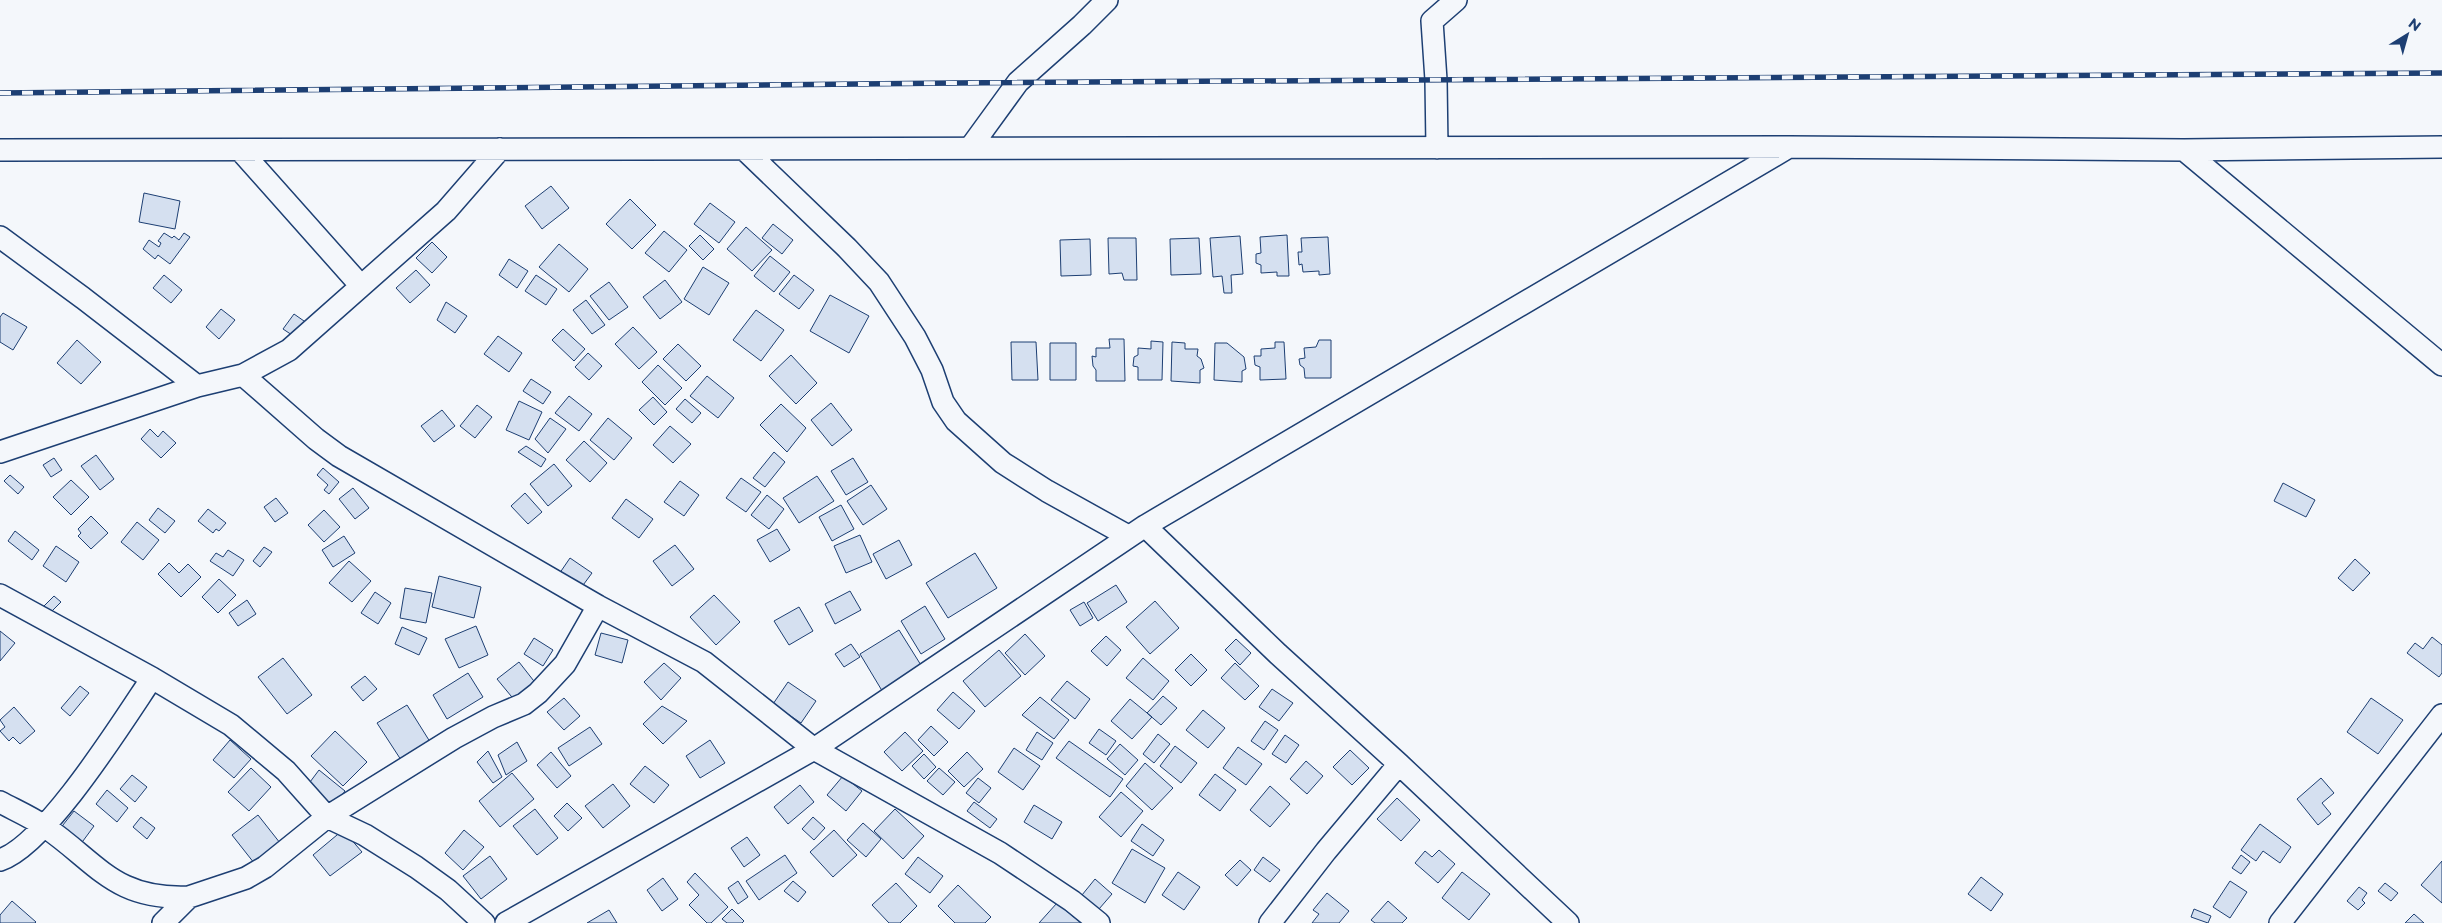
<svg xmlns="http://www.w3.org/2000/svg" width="2442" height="923" font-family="Montserrat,sans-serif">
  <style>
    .building { fill: #d5e0f0; stroke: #1d3f73 }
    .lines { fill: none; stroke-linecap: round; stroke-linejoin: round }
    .minor-casing { stroke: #1d3f73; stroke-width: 24 }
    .minor { stroke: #f4f7fb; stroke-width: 21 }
    .rail-casing { stroke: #1d3f73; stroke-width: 5.5 }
    .rail { stroke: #f4f7fb; stroke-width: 4; stroke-dasharray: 11; stroke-linecap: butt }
  </style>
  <rect width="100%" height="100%" fill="#f4f7fb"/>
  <!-- building -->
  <path class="building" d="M551,186l18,22 -27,21 -17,-23z
    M144,193l36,8 -5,28 -36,-7z
    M630,199l26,26 -24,24 -26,-25z
    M710,203l25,19 -16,21 -25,-19z
    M773,224l20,16 -11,14 -20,-16z
    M746,227l26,23 -20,21 -25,-22z
    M664,231l23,19 -18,22 -24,-19z
    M164,233l8,5 2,-2 5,4 5,-7 6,4 -20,27 -12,-9 -3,4 -12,-10 6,-9 10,7 2,-4 -3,-2z
    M700,235l14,14 -11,11 -14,-14z
    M1287,235l2,41h-12v-4l-16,1v-8l-5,-2v-9l5,-1 -1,-16z
    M1240,236l3,38 -12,1 1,18h-8l-2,-17 -9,1 -3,-39z
    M1328,237l2,37 -11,1v-4l-16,1 -1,-8 -3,1 -1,-13h4l-1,-14z
    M1108,238h28l1,42h-13l-2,-7 -13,1z
    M1199,238l2,36 -30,1 -1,-36z
    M1090,239l1,36 -30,1 -1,-36z
    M432,242l15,15 -15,16 -16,-15z
    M559,244l29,25 -19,23 -30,-25z
    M770,256l20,16 -16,20 -20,-16z
    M509,259l19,12 -11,17 -18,-13z
    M703,267l26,16 -20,32 -25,-16z
    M416,270l14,15 -20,18 -14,-15z
    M164,275l18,15 -11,13 -18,-15z
    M536,275l21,14 -11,16 -21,-14z
    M794,275l20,15 -15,19 -20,-15z
    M665,280l17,22 -22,17 -17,-22z
    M609,282l19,25 -19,13 -19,-24z
    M830,295l39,21 -20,37 -39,-22z
    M586,300l19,25 -13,9 -19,-24z
    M446,302l21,14 -12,17 -18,-13z
    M221,309l14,11 -16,19 -13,-12z
    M756,310l28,20 -23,31 -28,-21z
    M3,313l24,14 -14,23 -13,-8v-25z
    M294,314l20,14 -10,15 -21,-14z
    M633,327l24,25 -18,17 -24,-25z
    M563,329l22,20 -11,12 -22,-21z
    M498,336l24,17 -13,19 -25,-18z
    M1109,339h15l1,42h-29v-11l-3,-4 -1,-10 4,1v-9h14z
    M77,340l24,22 -20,22 -24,-21z
    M1319,340h12v38h-26l-1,-10 -4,-3 -1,-6 6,-1 -1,-10 12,-1z
    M1151,341l12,1 -1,38h-24v-13l-5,-1 1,-9 4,-2v-7l13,1z
    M1011,342h25l2,38h-26z
    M1172,342l13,1v6h13l-1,7 4,3 3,9 -4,2v13l-29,-2z
    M1275,342h9l2,37 -26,1v-13l-5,-2 -1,-9h7v-7l14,-1z
    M1050,343h26v37h-26z
    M1215,343h12l17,14 2,12 -4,2v11l-28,-2z
    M678,344l23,22 -15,15 -23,-22z
    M588,353l14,13 -13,14 -14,-13z
    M791,355l26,28 -21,21 -27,-28z
    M658,365l24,23 -17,17 -23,-23z
    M707,376l27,22 -16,20 -28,-22z
    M531,379l20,13 -8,12 -20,-13z
    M569,396l23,18 -13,17 -24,-18z
    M653,397l14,15 -13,13 -15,-15z
    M685,399l16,14 -9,10 -16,-14z
    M519,401l23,11 -13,28 -23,-10z
    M831,403l21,27 -20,16 -21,-26z
    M781,404l25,24 -19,24 -27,-27z
    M477,405l15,12 -17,21 -15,-12z
    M442,410l13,16 -21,16 -13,-16z
    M550,418l16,11 -18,24 -13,-14z
    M608,418l24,20 -18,22 -24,-20z
    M670,426l21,18 -18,19 -20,-18z
    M150,429l8,8 5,-6 13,12 -15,15 -20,-19z
    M584,441l23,22 -17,19 -24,-22z
    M526,446l20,13 -5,8 -23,-15z
    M774,452l11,10 -20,25 -12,-9z
    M96,455l18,24 -14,11 -19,-24z
    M54,458l8,12 -11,7 -8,-12z
    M853,458l15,24 -22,13 -15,-24z
    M554,464l18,22 -24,20 -18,-22z
    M323,468l16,14 -10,12 -5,-4 4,-5 -11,-10z
    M10,475l14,12 -6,7 -14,-13z
    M817,476l17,25 -35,22 -16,-25z
    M741,478l20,14 -15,20 -20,-14z
    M71,480l18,17 -18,18 -18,-18z
    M680,481l19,14 -15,21 -20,-14z
    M2283,483l32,17 -9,17 -32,-16z
    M871,485l16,24 -24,16 -16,-24z
    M353,488l16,20 -14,11 -16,-20z
    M525,493l17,19 -14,12 -17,-18z
    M767,495l17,14 -15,20 -18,-14z
    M276,498l12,15 -13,9 -11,-15z
    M626,499l27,20 -14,19 -27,-20z
    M841,505l13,24 -22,12 -13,-24z
    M158,508l17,13 -10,12 -16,-13z
    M208,509l18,14 -7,8 -3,-2 -3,4 -15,-12z
    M324,510l16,17 -16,15 -16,-17z
    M91,516l17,17 -17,16 -13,-13 3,-3 -3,-4z
    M137,522l22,18 -16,20 -22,-18z
    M777,529l13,21 -20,12 -13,-22z
    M15,531l24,19 -7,10 -24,-19z
    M860,535l12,27 -26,11 -12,-27z
    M344,536l11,17 -22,14 -11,-17z
    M899,540l13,25 -26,14 -13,-25z
    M675,545l19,24 -22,17 -19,-25z
    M56,546l23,16 -13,20 -23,-16z
    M264,547l8,5 -12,15 -7,-6z
    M228,550l16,10 -11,16 -23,-15 6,-8 7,4z
    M975,553l22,35 -49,30 -22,-35z
    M570,558l22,15 -14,19 -21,-15z
    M2355,559l15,14 -17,18 -15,-13z
    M349,561l22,20 -19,21 -23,-19z
    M169,563l10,10 9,-9 13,13 -20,20 -23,-23z
    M439,576l42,11 -7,31 -42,-11z
    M219,579l17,16 -18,18 -16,-16z
    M1116,585l11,17 -29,19 -11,-18z
    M405,588l27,5 -6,30 -26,-5z
    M850,591l11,19 -26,14 -10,-20z
    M375,592l16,11 -13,21 -17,-11z
    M714,595l26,27 -24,23 -26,-28z
    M54,596l7,6 -11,11 -6,-7z
    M247,600l9,14 -18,12 -9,-13z
    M1155,601l24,27 -29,26 -24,-27z
    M1084,602l9,16 -13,8 -10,-16z
    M925,606l20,33 -24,15 -20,-33z
    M799,607l14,24 -24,14 -15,-24z
    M476,626l12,29 -29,13 -14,-29z
    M402,627l25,11 -8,17 -24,-11z
    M899,630l25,40 -40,24 -24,-40z
    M0,631l15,12 -15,18z
    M601,633l27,7 -6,23 -27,-8z
    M1025,634l20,22 -20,19 -20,-22z
    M1106,636l15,14 -14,16 -16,-15z
    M2432,637l10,8v28l-3,4 -32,-24 8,-10 8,6z
    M534,638l19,12 -10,16 -19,-12z
    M1236,639l15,14 -11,12 -15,-15z
    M851,644l9,13 -16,10 -9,-13z
    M999,650l22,26 -36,31 -22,-26z
    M1191,654l16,16 -16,16 -16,-16z
    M283,658l29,37 -25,19 -29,-37z
    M1143,658l26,23 -16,19 -27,-22z
    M519,662l18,23 -21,17 -19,-23z
    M664,663l17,15 -20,22 -17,-18z
    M1235,663l24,23 -14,14 -24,-22z
    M468,673l15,24 -36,22 -14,-24z
    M365,676l12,13 -14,12 -12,-14z
    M1067,681l23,18 -15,20 -24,-19z
    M788,682l28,19 -15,22 -28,-19z
    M80,686l9,7 -19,23 -9,-8z
    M1272,689l21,14 -14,18 -20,-14z
    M953,692l22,19 -16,18 -22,-19z
    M1163,696l14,12 -16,17 -14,-12z
    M1040,697l29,23 -15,19 -32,-24z
    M564,698l16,18 -16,14 -17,-18z
    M2371,698l32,22 -25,34 -31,-22z
    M1130,699l22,18 -20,22 -21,-18z
    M407,705l25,40 -29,18 -26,-40z
    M662,706l25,15 -24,23 -20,-20z
    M14,707l21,24 -15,13 -7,-7 -4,4 -9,-10 5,-4 -5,-7z
    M1203,710l22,18 -17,20 -22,-18z
    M1265,721l13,9 -14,20 -13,-9z
    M931,726l17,16 -14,14 -16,-16z
    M590,727l12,17 -33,22 -11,-18z
    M1099,729l17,12 -10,14 -17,-12z
    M335,731l32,31 -24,24 -32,-30z
    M905,732l18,19 -21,20 -18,-19z
    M1037,732l16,11 -11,17 -16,-10z
    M1158,734l12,10 -16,19 -11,-9z
    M1285,735l14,10 -13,18 -14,-9z
    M230,740l21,19 -17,19 -21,-18z
    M710,740l15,23 -25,15 -14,-22z
    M1069,741l54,38 -13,18 -54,-39z
    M517,742l10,19 -21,14 -8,-20z
    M1120,744l18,16 -13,15 -18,-16z
    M1175,746l22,17 -16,20 -21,-17z
    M1238,747l24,17 -16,21 -23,-17z
    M1014,748l26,18 -17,24 -25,-18z
    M1350,750l19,18 -17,17 -19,-18z
    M488,751l14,26 -9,6 -16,-21z
    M551,752l20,24 -14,12 -20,-23z
    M967,752l16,17 -19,18 -16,-16z
    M924,754l12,13 -12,12 -12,-13z
    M1306,761l17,15 -16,18 -17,-15z
    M1145,763l28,25 -21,22 -26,-24z
    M645,766l24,19 -15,18 -24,-19z
    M251,768l20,19 -22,24 -21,-19z
    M939,768l16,14 -12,13 -16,-14z
    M319,770l26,21 -12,16 -26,-21z
    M512,773l22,26 -34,28 -21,-26z
    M1215,774l21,16 -16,21 -21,-16z
    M132,775l15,12 -12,15 -15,-13z
    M843,776l19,15 -16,20 -19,-16z
    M978,778l13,10 -12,15 -13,-10z
    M2321,778l13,15 -12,10 9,11 -13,11 -21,-26z
    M613,784l17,22 -27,22 -18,-22z
    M800,785l14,17 -26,22 -14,-17z
    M1270,786l20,18 -20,23 -20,-17z
    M107,790l21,18 -11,14 -21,-18z
    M1121,792l22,19 -22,26 -22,-20z
    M1397,798l23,22 -19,21 -24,-22z
    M974,802l23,17 -7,9 -23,-17z
    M567,803l15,15 -14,13 -14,-15z
    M1034,805l28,17 -10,17 -28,-17z
    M535,809l23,29 -21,17 -24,-29z
    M895,809l29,27 -21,23 -29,-28z
    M74,811l20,15 -14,19 -21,-15z
    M258,815l26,33 -26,20 -26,-33z
    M141,817l14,11 -8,11 -14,-12z
    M813,817l12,11 -11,12 -12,-11z
    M863,823l18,16 -15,18 -19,-17z
    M1142,824l22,16 -11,16 -22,-15z
    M2260,824l31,23 -11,16 -17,-12 -7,10 -15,-11z
    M343,830l19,22 -32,24 -17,-21z
    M464,830l20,17 -21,23 -18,-17z
    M834,830l23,25 -24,22 -23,-25z
    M747,837l13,18 -16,12 -13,-19z
    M1132,849l33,19 -20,35 -33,-20z
    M1439,850l16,14 -17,19 -23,-20 10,-12 7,6z
    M785,855l12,18 -38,27 -13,-19z
    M2241,855l9,7 -9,12 -9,-6z
    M490,856l17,23 -26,20 -18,-23z
    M918,857l25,19 -13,17 -25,-19z
    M1263,857l17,13 -10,12 -16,-12z
    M1240,860l11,10 -14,16 -12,-11z
    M2442,861v42l-21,-18z
    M1178,872l22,15 -16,23 -22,-15z
    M1462,872l28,22 -21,26 -27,-22z
    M695,873l33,34 -17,16h-4l-18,-18 10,-10 -12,-13z
    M1981,877l22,17 -12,17 -23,-17z
    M663,878l15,21 -16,12 -15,-21z
    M1095,879l17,15 -13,15 -17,-14z
    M738,881l10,16 -10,7 -10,-16z
    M793,881l13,11 -8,10 -14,-11z
    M2230,881l17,11 -17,26 -17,-11z
    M896,883l21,23 -17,17h-11l-17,-18z
    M2385,883l13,10 -7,8 -13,-10z
    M958,885l33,32 -6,6h-30l-17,-17z
    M2359,887l8,6 -5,7 3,3 -7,7 -11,-9z
    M1327,893l22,18 -10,12h-27l7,-9 -6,-4z
    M12,901l24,21 -1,1h-35v-8z
    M1388,901l19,17 -5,5h-27l-4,-3z
    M1057,903l24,20h-42z
    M732,909l12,12 -2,2h-15l-5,-4z
    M2194,909l17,7 -3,7 -17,-6z
    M609,910l8,13h-30z
    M2414,914l10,9h-19z"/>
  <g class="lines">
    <defs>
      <path id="minor" d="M970,148l48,-66 64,-57 25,-25
        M1437,148l-1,-68 -4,-59 24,-21
        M0,150l1789,-3 395,3 258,-3
        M240,150l121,136
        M745,150l102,98 32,34 36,55 17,33 11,32 13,19 47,42 44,28 81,45
        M2184,150l258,215
        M0,237l83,61 114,88
        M243,375l73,64 23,17 259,150 106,56 110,87 186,104 72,48 27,22
        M0,452l197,-66 46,-11 46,-25 157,-139 54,-62
        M1145,526l133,128 121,110 169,159
        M0,595l152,83 79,47 55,46 41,46 38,18 51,32 32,23 36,33
        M0,802c15,8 31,15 44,24 55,38 70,74 145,71
        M0,860c46,-15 123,-139 152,-182
        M163,923l26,-26 57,-19 19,-11 62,-50 127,-79 39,-21 31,-13 14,-11 27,-29 33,-58
        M506,923l308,-174 331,-223 644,-379
        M1270,923l56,-72 73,-87
        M2280,923l162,-208"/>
    </defs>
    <!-- minor casing -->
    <use href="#minor" class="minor-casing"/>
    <!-- minor -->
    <use href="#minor" class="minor"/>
    <defs>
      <path id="rail" d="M0,93l954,-10 1488,-10"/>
    </defs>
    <!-- rail casing -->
    <use href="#rail" class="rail-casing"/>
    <!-- rail -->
    <use href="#rail" class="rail"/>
  </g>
  <!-- north arrow -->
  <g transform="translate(2407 35) rotate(37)" stroke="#f4f7fb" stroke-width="4" paint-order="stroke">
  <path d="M0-4L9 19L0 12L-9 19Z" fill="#1d3f73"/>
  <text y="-8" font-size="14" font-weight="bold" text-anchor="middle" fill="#1d3f73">N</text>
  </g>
</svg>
